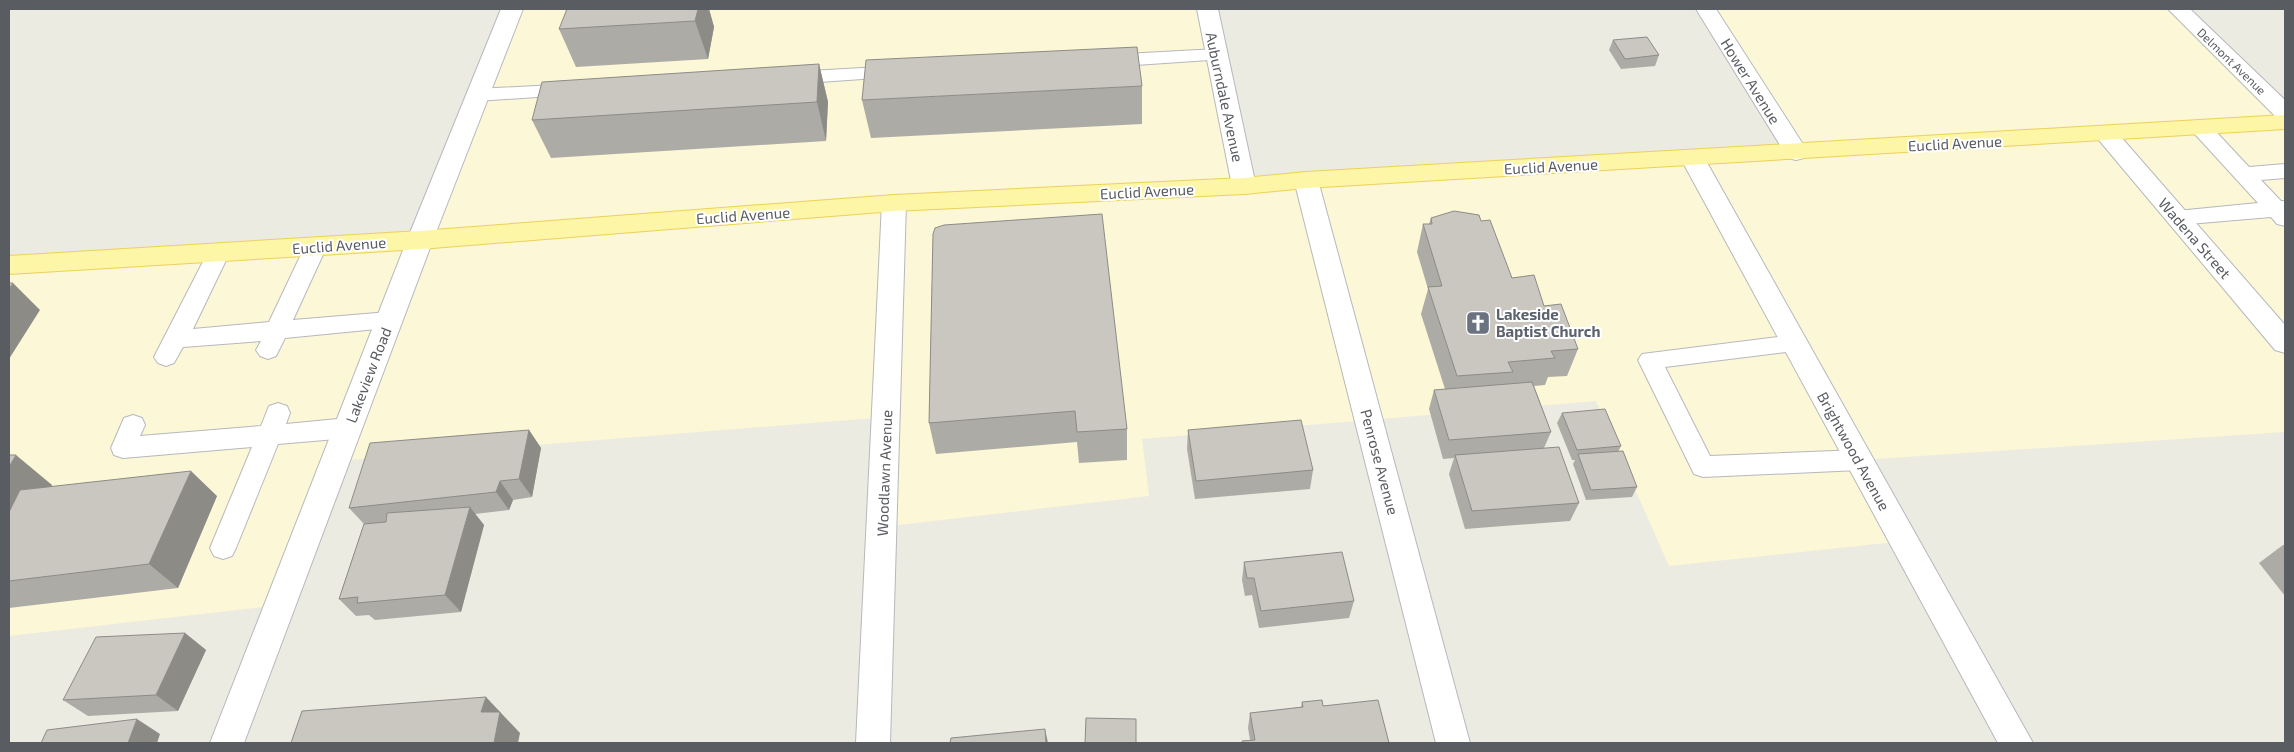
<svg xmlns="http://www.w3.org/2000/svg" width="2294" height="752" font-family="'Exo 2',sans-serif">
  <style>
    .commercial { fill: #fcf7d6 }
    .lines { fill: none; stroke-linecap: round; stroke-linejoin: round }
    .service-casing { stroke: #b6b8bd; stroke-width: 2 }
    .minor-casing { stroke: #b6b8bd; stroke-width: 2 }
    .tertiary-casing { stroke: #b6b8bd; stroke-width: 2 }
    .primary-casing { stroke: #ecd15a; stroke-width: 2 }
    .service { fill: #fff; fill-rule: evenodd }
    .minor { fill: #fff; fill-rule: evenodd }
    .tertiary { fill: #fff; fill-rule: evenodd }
    .primary { fill: #fcf6a6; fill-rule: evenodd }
    .wall { fill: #adaba5 }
    .shaded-wall { fill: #8d8b86 }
    .building { fill: #c9c7c0; stroke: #8d8b86 }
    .labels { text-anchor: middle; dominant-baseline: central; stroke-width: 4; stroke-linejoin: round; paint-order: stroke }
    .far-street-label { font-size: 12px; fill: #595c61; stroke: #fff }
    .street-label { font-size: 15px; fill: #595c61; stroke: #fff }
    .worship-label { font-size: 15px; font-weight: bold; fill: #5b616d; stroke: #fff; text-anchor: start }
  </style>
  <rect width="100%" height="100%" fill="#ecebe1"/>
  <!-- commercial -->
  <path class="commercial" d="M512,9h695l37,176 552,-33 -90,-143h472l107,104v319l-425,28 44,81 -235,25 -73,-165 -454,38 7,57 -268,31 5,-110 -550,44 -56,144 -271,31v-371l410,-25z"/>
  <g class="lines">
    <defs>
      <path id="service" d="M1217,49l7,2 2,4 -2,4 -118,8 -7,-2 -2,-4 2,-4 7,-2z
        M898,66l7,2 3,4 -3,4 -114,8 -7,-2 -3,-4 3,-4 7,-2z
        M573,84l7,2 3,4 -3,4 -103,7 -7,-2 -3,-4 3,-4 7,-2z
        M2200,120l7,2 42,45 36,-3v14l-24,2 20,21h4v25l-8,-2 -6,-7 -94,8 -8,-2 -3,-5 3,-5 8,-2 81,-8 -65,-71 -3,-5 3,-5z
        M316,238l8,3 3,5 -34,74 96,-8 8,3 3,6 -3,6 -112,11 -9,18 -8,3 -8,-3 -4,-6 5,-9 -78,6 -9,16 -8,3 -8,-3 -4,-6 57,-111 8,-2 8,2 3,6 -37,77 76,-7 36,-76 3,-5z
        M1795,335l8,3 4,6 -4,6 -138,17 45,89 149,-6 9,3 4,7 -4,7 -9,3 -156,7 -9,-3 -56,-114 4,-6z
        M278,403l9,3 3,7 -4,11 62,-6 9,3 3,7 -3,7 -9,3 -70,6 -42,104 -4,8 -9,3 -9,-3 -4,-8 42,-101 -129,11 -9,-3 -3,-7 13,-30 9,-3 9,3 3,7 -5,11 121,-10 8,-20z"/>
      <path id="minor" d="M1197,9h21l38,177 -3,6 -9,2 -9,-2 -3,-6z
        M1696,9h20l92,143 -4,6 -8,2 -8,-2z
        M2168,9h22l95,91v20l-8,-2z
        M2106,126l8,3 171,196v28l-10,-3 -177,-211 -4,-5 4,-5z
        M1693,151l8,2 4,6 328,584h-35l-317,-584 4,-6z
        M1306,172l8,2 4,6 152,563h-34l-142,-563 4,-6z
        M894,195l9,2 3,6 -16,540h-34l26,-540 3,-6z
        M420,231l9,3 4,6 -189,503h-34l197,-503 4,-6z"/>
      <path id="tertiary" d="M501,9h22l-90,231 -4,6 -9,3 -9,-3 -4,-6z"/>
      <path id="primary" d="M2285,115v14l-979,59 -62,6 -350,17 -474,38 -411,25v-18l411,-25 474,-36 350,-17 62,-6z"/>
    </defs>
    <!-- service casing -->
    <use href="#service" class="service-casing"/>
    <!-- minor casing -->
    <use href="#minor" class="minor-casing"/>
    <!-- tertiary casing -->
    <use href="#tertiary" class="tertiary-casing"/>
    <!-- primary casing -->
    <use href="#primary" class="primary-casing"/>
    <!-- service -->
    <use href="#service" class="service"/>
    <!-- minor -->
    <use href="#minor" class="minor"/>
    <!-- tertiary -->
    <use href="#tertiary" class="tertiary"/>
    <!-- primary -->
    <use href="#primary" class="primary"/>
  </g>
  <!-- wall -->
  <path class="wall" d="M709,9l5,18 -6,32 -132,8 -17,-38z
    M1613,40l46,15 -4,11 -34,3 -12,-19z
    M819,64l9,38 -2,39 -275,17 -19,-38z
    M1142,86v38l-271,14 -9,-38z
    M1431,218l50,3 31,57 32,28 34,43 -11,27 -19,1 -3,8 -11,1 17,46 -7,16 35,55 -9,18 -105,8 -16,-55 5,-16 -11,1 -14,-50 5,-19 11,-1 -24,-75 7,-25 -11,-37 6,-28h6z
    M933,234l194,195v31l-48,3 -2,-21 -141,12 -7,-31z
    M1562,413l59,33 -3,6 19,35 -5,10 -46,3 -13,-36 2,-4h-3l-15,-37z
    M529,430l12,18 -9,49 -19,3 -4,10 -34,4 9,11 -23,87 -86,8 -6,-5 -13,1 -17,-17 25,-75 -15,-16z
    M1188,430l125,40 -3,19 -115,10 -8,-50z
    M9,455l43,30 -1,1 166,10 -39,92 -169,20z
    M2283,545h2v51l-26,-33z
    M1244,562l110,39 -5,17 -90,10 -7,-33 -7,1 -3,-16z
    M185,633l21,17 -28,61 -90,5 -25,-16z
    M1302,702l21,4 66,37h-147v-2l8,-1 -2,-12 2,-15 51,-6z"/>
  <!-- shaded-wall -->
  <path class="shaded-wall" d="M698,9h11l5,18 -6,32 -13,-38z
    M819,64l9,38 -2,39 -9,-39z
    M13,283l27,27 -31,49v-70z
    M529,430l12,18 -9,49 -13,-18z
    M16,455l36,30 -43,79v-97z
    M191,471l26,25 -39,92 -29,-24z
    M500,481l13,19 -4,10 -13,-18z
    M470,507l14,18 -23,87 -16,-17z
    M185,633l21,17 -28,61 -22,-16z
    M486,697l34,36 -2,10h-24l-13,-31z
    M137,719l23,15 -3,9h-29z
    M1045,729l3,14h-2z"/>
  <!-- building -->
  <path class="building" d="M567,9h131l-3,12 -136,8z
    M1647,37l12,18 -34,4 -12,-19z
    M1137,47l5,39 -280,14 4,-40z
    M819,64l-2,38 -285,18 10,-38z
    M1454,211l25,4 2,6 9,-1 22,58 22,-3 10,31 17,-2 17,45 -27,2 4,7 -47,4 5,10 -56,4 -29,-89 14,-1 -19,-62h9l-1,-6z
    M1102,214l25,215 -50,3 -2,-21 -146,12 4,-189 2,-6 9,-3z
    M9,283h4l-4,6z
    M1532,382l19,50 -102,8 -15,-50z
    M1605,409l16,37 -44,4 -15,-37z
    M1301,420l12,50 -117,11 -8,-51z
    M529,430l-10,49 -19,2 -4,11 -147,16 21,-65z
    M1559,447l20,56 -107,8 -17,-56z
    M1623,451l14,36 -46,3 -13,-36z
    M9,455h7l-7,12z
    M191,471l-42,93 -140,17v-69l11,-22z
    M470,507l-25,88 -88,8 1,-6 -19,2 25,-75 22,-2 1,-9z
    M1342,552l12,49 -93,10 -7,-33h-7l-3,-16z
    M185,633l-29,62 -93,5 33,-63z
    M486,697l-5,15h19l-6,31h-203l11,-32z
    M1322,700l1,6 55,-6 11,43h-146l-1,-2 13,-1 -5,-27 53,-6 -1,-5z
    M1086,718l50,1v24h-51z
    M137,719l-9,24h-87l6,-13z
    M1045,729l1,14h-96l1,-5z"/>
  <!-- icons -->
  <defs>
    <symbol id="church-square" viewBox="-11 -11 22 22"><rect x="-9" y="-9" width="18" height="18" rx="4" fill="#6b7280" stroke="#fff"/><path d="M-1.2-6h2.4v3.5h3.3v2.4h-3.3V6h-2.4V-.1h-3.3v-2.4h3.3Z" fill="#fff"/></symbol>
  </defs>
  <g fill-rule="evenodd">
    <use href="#church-square" x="1464" y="309" width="28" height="28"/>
  </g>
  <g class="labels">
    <!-- far-street labels -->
    <g class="far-street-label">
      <text transform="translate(2232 61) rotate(44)">Delmont Avenue</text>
    </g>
    <!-- street labels -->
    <g class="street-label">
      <text transform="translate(1751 81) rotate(58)">Hower Avenue</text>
      <text transform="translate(1225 97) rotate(78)">Auburndale Avenue</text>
      <text transform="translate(1955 143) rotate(-3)">Euclid Avenue</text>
      <text transform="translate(1551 166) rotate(-3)">Euclid Avenue</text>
      <text transform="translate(1147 191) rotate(-3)">Euclid Avenue</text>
      <text transform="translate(743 215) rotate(-4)">Euclid Avenue</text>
      <text transform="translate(2195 238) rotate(49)">Wadena Street</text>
      <text transform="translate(339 245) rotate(-4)">Euclid Avenue</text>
      <text transform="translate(368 375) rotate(-69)">Lakeview Road</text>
      <text transform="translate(1854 451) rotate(61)">Brightwood Avenue</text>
      <text transform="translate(1380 462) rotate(75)">Penrose Avenue</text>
      <text transform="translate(884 473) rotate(-88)">Woodlawn Avenue</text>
    </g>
    <!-- worship labels -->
    <g class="worship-label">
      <text x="1496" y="314">Lakeside<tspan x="1496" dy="17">Baptist Church</tspan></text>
    </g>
  </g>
  <!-- border -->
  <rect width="2294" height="752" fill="none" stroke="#595c61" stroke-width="20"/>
</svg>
